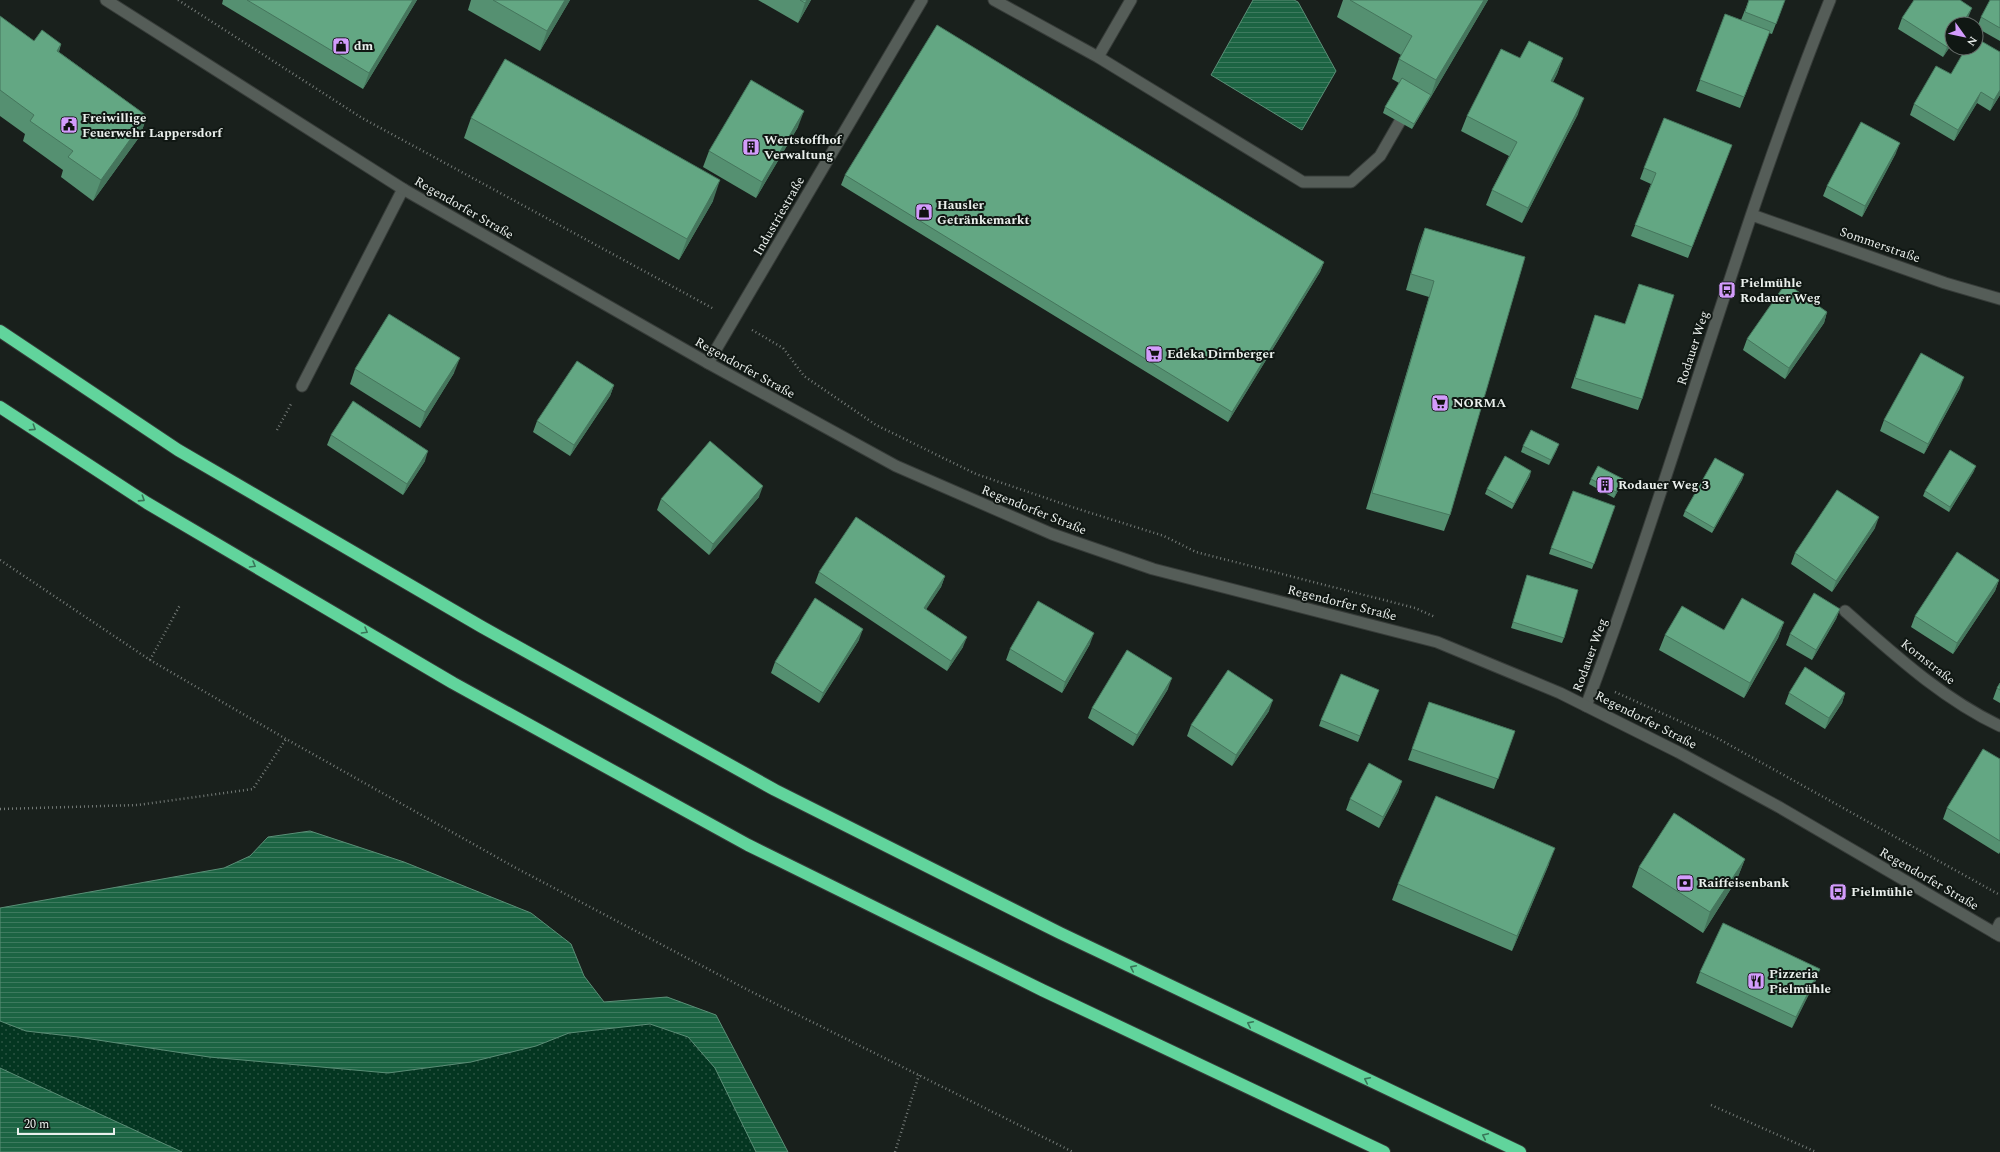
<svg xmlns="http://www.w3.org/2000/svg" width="2000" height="1152" font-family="Spectral,serif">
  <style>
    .grass { fill: url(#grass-dots) }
    .water { fill: url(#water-rules); stroke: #5a8e76 }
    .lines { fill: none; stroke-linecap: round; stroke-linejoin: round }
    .service-casing { stroke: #373c39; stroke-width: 13 }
    .minor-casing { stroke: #373c39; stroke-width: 13 }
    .tertiary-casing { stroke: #373c39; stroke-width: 13 }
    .motorway-casing { stroke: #373c39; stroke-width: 14 }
    .path { stroke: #757b78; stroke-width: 2.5; stroke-dasharray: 1 3; stroke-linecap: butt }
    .service { stroke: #555d58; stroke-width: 11 }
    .minor { stroke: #555d58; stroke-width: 11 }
    .tertiary { stroke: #555d58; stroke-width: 11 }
    .motorway { stroke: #61d49c; stroke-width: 12 }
    .wall { fill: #559071 }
    .shaded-wall { fill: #45755c }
    .building { fill: #63a783; stroke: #45755c }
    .oneway { stroke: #387658 }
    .labels { text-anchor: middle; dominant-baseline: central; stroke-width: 4; stroke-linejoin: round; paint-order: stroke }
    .poi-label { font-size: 13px; font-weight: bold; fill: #eaefec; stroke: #101713; text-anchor: start }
    .street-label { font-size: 13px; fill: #eaefec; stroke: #101713 }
  </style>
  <defs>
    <pattern id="grass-dots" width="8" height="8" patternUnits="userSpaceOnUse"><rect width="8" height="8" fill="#043621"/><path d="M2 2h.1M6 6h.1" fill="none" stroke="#295341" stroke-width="1.8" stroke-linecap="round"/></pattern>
    <pattern id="water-rules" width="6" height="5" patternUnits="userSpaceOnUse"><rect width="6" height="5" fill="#1c6443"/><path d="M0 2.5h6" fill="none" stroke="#3d7a5e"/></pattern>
  </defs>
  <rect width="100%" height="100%" fill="#19201c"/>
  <!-- grass -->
  <path class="grass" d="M0,1021l26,10 362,42 83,-11 65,-16 33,-13 81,-9 38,13 27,31 41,84h-574l-182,-84z"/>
  <!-- water -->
  <path class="water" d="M1253,0h41l4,2 38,69 -34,59 -91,-55z
    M310,831l94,31 127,51 40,31 13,32 20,26 63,-5 49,18 72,137h-32l-41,-84 -27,-31 -38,-13 -81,9 -33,13 -65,16 -83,11 -179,-16 -131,-20 -52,-6 -26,-10v-113l224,-40 26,-12 18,-19z
    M0,1068l182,84h-182z"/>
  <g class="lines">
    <defs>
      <path id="service" d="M994,0l104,57 205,125h48l29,-26 19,-33
        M1098,57l33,-57
        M302,386l101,-197
        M1845,611c48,42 96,87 155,115"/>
      <path id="minor" d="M1752,215l193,68 55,16
        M708,363l214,-363
        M1586,706c88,-233 151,-475 244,-706
        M1995,933l5,-10"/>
      <path id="tertiary" d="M106,0l297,189 305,174 188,103 156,68 101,35 284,73 123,51 118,59 101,55 221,129"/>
      <path id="motorway" d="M0,331l178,119 304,177 293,163 285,143 460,219
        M0,407l147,96 306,180 295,162 294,145 342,162"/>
    </defs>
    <!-- service casing -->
    <use href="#service" class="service-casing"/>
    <!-- minor casing -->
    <use href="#minor" class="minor-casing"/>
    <!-- tertiary casing -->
    <use href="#tertiary" class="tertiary-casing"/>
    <!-- motorway casing -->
    <use href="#motorway" class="motorway-casing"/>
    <!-- path -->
    <path class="path" d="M178,0l184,118 352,191
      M752,330l31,18 21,28 72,49 100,49 99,34 89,28 32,16 219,56 20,9
      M277,430l14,-26
      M0,560l150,100 136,79 230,129 230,121 327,163
      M150,660l30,-55
      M1615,692l102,46 283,157
      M0,809l138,-4 115,-16 33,-50
      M1711,1105l105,47
      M895,1152l24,-77"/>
    <!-- service -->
    <use href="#service" class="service"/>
    <!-- minor -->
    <use href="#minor" class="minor"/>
    <!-- tertiary -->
    <use href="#tertiary" class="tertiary"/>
    <!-- motorway -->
    <use href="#motorway" class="motorway"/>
  </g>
  <!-- wall -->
  <path class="wall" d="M223,0h194l-54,89 -141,-85z
    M471,0h99l-30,51 -72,-41z
    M758,0h53l-13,23z
    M1343,0h145l-76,129 -29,-16 2,-6 14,-24 -7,-4 7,-20 2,-4 -64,-38z
    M1749,0h36l-13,34 -3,-1 -29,75 -44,-17 29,-77 16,6z
    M2000,0v41l-23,-13 4,-11z
    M0,16l34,25 27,3 -2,8 88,64 -7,20 -47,65 -32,-24 2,-7 -40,-29 2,-7 -25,-18z
    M1902,18h66l-25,39 -45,-28z
    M2000,52v43l-10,16 -13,-8 -23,38 -44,-26 4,-11 37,-30z
    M1520,58h43l-6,16 -4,8 25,32 -56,109 -36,-18 6,-15 17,-34 -48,-25 6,-15z
    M471,118l242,83 -34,59 -215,-122z
    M798,127l-42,71 -53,-31 6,-16z
    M1732,145l-44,113 -57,-22 20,-52 -11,-5 4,-11z
    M1896,153l-34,64 -39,-21 4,-10z
    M845,175l479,87 -4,10 -92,150 -387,-237z
    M1425,228l100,29 -75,258 -6,16 -78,-22 63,-212 -23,-7 13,-46z
    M1639,284l3,115 -4,11 -67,-22 24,-73 30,9z
    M1827,312l-3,11 -39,56 -42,-29 4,-11z
    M355,369l99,4 -34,55 -70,-44z
    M614,385l-4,11 -40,60 -37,-24 4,-11z
    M1960,388l-36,66 -44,-23 4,-11z
    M331,435l94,26 -22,34 -76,-50z
    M1523,446l34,3 -8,16 -28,-13z
    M1974,471l-25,41 -26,-16 2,-5z
    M1744,474l-2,6 -30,53 -29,-17 2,-5z
    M1530,476l-18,33 -27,-15 2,-5z
    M1591,479l30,6 -7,13 -25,-14z
    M759,497l-50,58 -52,-45 4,-11z
    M1615,506l-23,63 -43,-15 2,-6z
    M1875,528l-43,64 -41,-28 4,-11z
    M819,572l126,4 -4,11 -15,22 37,38 -16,24 -132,-88z
    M1527,575l37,63 -2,5 -51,-15z
    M1999,580l-4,11 -42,63 -42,-27 4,-11z
    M1840,609l-4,10 -24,41 -26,-15 4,-11z
    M1784,622l-6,16 -34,60 -85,-48 6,-15 59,-5z
    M859,640l-40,63 -48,-30 4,-11z
    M1090,644l-28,49 -56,-33 4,-11z
    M2000,683v20l-7,-4 4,-11z
    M1168,689l-35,57 -45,-28 4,-10z
    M1379,690l-21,52 -39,-16 2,-6z
    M1789,693h56l-3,10 -17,26 -40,-25z
    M1429,702l86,29 -21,58 -86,-29z
    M1269,711l-37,55 -45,-30 4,-11z
    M2000,759v93l-1,2 -56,-35 4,-11z
    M1402,781l-4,11 -19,36 -33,-18 4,-11z
    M1745,859l-8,20 -34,54 -71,-46 7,-20z
    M1549,864l-37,87 -120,-51 6,-16z
    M1700,972l116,8 -24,48 -96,-45z"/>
  <!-- shaded-wall -->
  <path class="shaded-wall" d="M413,0h4l-54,89 6,-16z
    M565,0h5l-30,51 7,-20z
    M807,0h4l-13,23 7,-20z
    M1484,0h4l-76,129 2,-5 17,-29 5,-15z
    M1972,8l-4,10 -3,6h-3z
    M1952,39v5l-9,13 4,-10z
    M61,44l-7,21 3,-14z
    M1563,58l-6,16 -12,22 6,-15z
    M2000,90v5l-10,16 4,-11z
    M1981,92l-4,11 -23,38 4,-11z
    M1584,98l-6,16 -56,109 6,-15z
    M804,111l-6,16 -42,71 6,-16z
    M147,116l-7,20 -47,65 8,-21z
    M1900,143l-4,10 -34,64 3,-11z
    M720,180l-7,21 -34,59 8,-21z
    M1324,262l-4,10 -92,150 4,-10z
    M1827,312l-3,11 -39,56 4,-11z
    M460,358l-6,15 -34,55 5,-16z
    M1964,377l-4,11 -36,66 4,-10z
    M614,385l-4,11 -40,60 4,-11z
    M1559,444l-2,5 -8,16 2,-5z
    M428,451l-3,10 -22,34 4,-11z
    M1976,466l-2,5 -25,41 1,-5z
    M1531,471l-1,5 -18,33 2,-5z
    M1744,474l-2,6 -30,53 2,-5z
    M1623,479l-2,6 -7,13 2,-6z
    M763,486l-4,11 -50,58 4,-11z
    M1879,517l-4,11 -43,64 4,-11z
    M945,576l-4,11 -21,32 4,-11z
    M1999,580l-4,11 -42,63 4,-11z
    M1840,609l-4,10 -24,41 4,-10z
    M1784,622l-6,16 -34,60 6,-15z
    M863,629l-4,11 -40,63 4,-10z
    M1094,633l-4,11 -28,49 3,-11z
    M967,637l-4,10 -16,24 4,-10z
    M1172,678l-4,11 -35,57 4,-11z
    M1845,693l-3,10 -17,26 4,-11z
    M1273,700l-4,11 -37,55 4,-11z
    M1402,781l-4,11 -19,36 4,-11z
    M1555,848l-6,16 -37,87 5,-15z
    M1745,859l-8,20 -34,54 7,-21z
    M1820,969l-4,11 -24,48 4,-11z"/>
  <!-- building -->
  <path class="building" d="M247,0h166l-44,73z
    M493,0h72l-18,31z
    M800,0h7l-2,3z
    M1350,0h134l-48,80 -37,-21 13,-23z
    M1749,0h36l-9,24 -31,-12z
    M1914,0h46l12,8 -10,16h-10v15l-5,8 -45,-29z
    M1990,0h10v28l-19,-11z
    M1725,14l45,17 -26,66 -44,-17z
    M0,16l34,25 8,-11 19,14 -4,7 90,65 -46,64 -33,-23 5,-6 -43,-30 4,-6 -34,-25z
    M937,25l387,237 -92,150 -387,-237z
    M1976,38l24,14v38l-6,10 -13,-8 -23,38 -44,-26 22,-38 15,8 15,-26h10z
    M1529,41l34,17 -12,23 33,17 -56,110 -36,-18 25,-48 -50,-26 34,-67 19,9z
    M505,59l215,121 -33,59 -216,-121z
    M1402,78l29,17 -17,29 -29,-17z
    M751,80l53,31 -42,71 -53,-31z
    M1664,118l68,27 -40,102 -57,-22 21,-52 -12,-5z
    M1861,122l39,21 -35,63 -38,-20z
    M1425,228l100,29 -75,258 -78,-22 62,-212 -23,-7z
    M1786,283l41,29 -38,56 -42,-29z
    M1639,284l35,11 -32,104 -67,-21 20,-63 30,9z
    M389,314l71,44 -35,54 -70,-43z
    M1921,353l43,24 -36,67 -44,-24z
    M577,361l37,24 -40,60 -37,-24z
    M353,401l75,50 -21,33 -76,-49z
    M1531,430l28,14 -8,16 -28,-14z
    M710,441l53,45 -50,58 -52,-45z
    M1950,450l26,16 -26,41 -25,-16z
    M1505,456l26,15 -17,33 -27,-15z
    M1715,458l29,16 -30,54 -29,-17z
    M1598,466l25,13 -7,13 -25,-13z
    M1837,490l42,27 -43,64 -41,-28z
    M1573,491l42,15 -21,58 -43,-16z
    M856,517l89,59 -21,32 43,29 -16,24 -132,-89z
    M1957,552l42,28 -42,63 -42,-27z
    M1527,575l51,15 -14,48 -51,-16z
    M1814,593l26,16 -24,41 -26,-16z
    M815,598l48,31 -40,64 -48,-31z
    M1742,598l42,24 -34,61 -85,-48 17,-29 42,24z
    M1038,601l56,32 -29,49 -55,-33z
    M1127,650l45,28 -35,57 -45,-27z
    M1805,667l40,26 -16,25 -40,-25z
    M1228,670l45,30 -37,55 -45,-30z
    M1341,674l38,16 -19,46 -39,-16z
    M2000,683v7l-3,-2z
    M1429,702l86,29 -17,48 -86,-30z
    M1983,749l17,10v82l-53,-33z
    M1369,763l33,18 -19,36 -33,-18z
    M1436,796l119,52 -38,88 -119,-52z
    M1674,813l71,46 -35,53 -71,-45z
    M1723,923l97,46 -24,48 -96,-45z"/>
  <!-- one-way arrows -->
  <defs><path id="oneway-chevron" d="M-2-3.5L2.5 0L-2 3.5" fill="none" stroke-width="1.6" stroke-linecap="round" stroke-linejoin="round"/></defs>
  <g class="oneway">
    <use href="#oneway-chevron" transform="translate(33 428) rotate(33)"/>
    <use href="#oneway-chevron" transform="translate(142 499) rotate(33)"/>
    <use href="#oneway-chevron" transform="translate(253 565) rotate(30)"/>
    <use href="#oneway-chevron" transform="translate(365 631) rotate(30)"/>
    <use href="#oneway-chevron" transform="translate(1133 968) rotate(-154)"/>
    <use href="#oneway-chevron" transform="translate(1250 1024) rotate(-154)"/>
    <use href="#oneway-chevron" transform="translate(1367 1080) rotate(-154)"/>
    <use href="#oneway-chevron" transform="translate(1485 1136) rotate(-155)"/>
  </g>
  <!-- icons -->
  <defs>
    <symbol id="shop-square" viewBox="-11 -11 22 22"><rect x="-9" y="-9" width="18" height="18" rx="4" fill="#d39cfc" stroke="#101713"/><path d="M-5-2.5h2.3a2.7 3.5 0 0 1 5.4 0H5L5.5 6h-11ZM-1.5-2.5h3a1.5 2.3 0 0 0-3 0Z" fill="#111"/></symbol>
    <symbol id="civic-square" viewBox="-11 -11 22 22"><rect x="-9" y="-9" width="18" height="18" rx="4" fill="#d39cfc" stroke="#101713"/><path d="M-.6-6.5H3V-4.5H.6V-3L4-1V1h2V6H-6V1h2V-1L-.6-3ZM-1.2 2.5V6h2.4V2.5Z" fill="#111"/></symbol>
    <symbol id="building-square" viewBox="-11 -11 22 22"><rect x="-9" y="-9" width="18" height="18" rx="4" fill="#d39cfc" stroke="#101713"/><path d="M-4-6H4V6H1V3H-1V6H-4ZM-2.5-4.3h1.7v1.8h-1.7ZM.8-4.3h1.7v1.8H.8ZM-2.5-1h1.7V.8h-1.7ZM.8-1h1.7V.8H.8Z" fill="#111"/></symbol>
    <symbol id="bus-square" viewBox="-11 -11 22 22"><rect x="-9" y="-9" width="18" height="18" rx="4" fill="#d39cfc" stroke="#101713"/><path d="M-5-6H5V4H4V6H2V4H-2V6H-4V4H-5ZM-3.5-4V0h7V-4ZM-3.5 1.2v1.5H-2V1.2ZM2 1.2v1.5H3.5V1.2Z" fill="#111"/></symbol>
    <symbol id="supermarket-square" viewBox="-11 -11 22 22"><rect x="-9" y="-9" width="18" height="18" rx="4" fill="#d39cfc" stroke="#101713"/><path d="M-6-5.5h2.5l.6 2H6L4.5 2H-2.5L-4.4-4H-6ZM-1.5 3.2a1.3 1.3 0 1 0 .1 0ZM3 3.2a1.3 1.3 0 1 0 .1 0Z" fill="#111"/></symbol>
    <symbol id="bank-square" viewBox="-11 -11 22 22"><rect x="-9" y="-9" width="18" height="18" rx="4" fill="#d39cfc" stroke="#101713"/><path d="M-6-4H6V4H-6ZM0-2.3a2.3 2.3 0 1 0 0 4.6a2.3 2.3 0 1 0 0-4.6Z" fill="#111"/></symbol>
    <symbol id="restaurant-square" viewBox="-11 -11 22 22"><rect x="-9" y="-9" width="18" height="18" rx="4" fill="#d39cfc" stroke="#101713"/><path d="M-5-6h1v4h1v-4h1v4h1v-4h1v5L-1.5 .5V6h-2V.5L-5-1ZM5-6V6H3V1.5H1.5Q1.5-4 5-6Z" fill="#111"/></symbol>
  </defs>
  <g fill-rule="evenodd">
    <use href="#shop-square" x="331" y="36" width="20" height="20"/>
    <use href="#civic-square" x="59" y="115" width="20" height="20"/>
    <use href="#building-square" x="741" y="137" width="20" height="20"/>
    <use href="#shop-square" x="914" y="202" width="20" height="20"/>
    <use href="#bus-square" x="1717" y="280" width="20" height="20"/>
    <use href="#supermarket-square" x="1144" y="344" width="20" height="20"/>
    <use href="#supermarket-square" x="1430" y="393" width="20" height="20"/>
    <use href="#building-square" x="1595" y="475" width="20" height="20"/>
    <use href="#bank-square" x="1675" y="873" width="20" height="20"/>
    <use href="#bus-square" x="1828" y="882" width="20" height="20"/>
    <use href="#restaurant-square" x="1746" y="971" width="20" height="20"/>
  </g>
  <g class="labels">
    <!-- poi labels -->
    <g class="poi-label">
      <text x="354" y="46">dm</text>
      <text x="82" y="118">Freiwillige<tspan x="82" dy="15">Feuerwehr Lappersdorf</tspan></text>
      <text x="764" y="140">Wertstoffhof<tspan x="764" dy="15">Verwaltung</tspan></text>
      <text x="937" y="205">Hausler<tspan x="937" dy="15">Getränkemarkt</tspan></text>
      <text x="1740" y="283">Pielmühle<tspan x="1740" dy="15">Rodauer Weg</tspan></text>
      <text x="1167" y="354">Edeka Dirnberger</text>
      <text x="1453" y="403">NORMA</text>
      <text x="1618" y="485">Rodauer Weg 3</text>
      <text x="1698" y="883">Raiffeisenbank</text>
      <text x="1851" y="892">Pielmühle</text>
      <text x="1769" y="974">Pizzeria<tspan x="1769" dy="15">Pielmühle</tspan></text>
    </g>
    <!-- street labels -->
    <g class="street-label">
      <text transform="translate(464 208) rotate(30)">Regendorfer Straße</text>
      <text transform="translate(779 216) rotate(-60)">Industriestraße</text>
      <text transform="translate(1880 245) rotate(19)">Sommerstraße</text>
      <text transform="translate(1693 348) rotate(-72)">Rodauer Weg</text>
      <text transform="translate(745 368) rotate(29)">Regendorfer Straße</text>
      <text transform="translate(1034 510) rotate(22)">Regendorfer Straße</text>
      <text transform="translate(1342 603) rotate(14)">Regendorfer Straße</text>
      <text transform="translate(1590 655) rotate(-70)">Rodauer Weg</text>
      <text transform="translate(1928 662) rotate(38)">Kornstraße</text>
      <text transform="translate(1646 720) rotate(27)">Regendorfer Straße</text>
      <text transform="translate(1929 879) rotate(30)">Regendorfer Straße</text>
    </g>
  </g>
  <!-- north arrow -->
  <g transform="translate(1964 36) rotate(123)"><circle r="19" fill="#101713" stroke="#676d6a"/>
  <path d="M0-3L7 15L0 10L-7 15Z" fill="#d39cfc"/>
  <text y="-6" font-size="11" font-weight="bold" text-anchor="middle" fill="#eaefec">N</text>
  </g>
  <!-- scale -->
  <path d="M18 1128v6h96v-6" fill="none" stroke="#eaefec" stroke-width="2"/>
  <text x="24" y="1128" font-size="12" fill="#eaefec" stroke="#101713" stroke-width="3" paint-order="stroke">20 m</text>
</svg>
